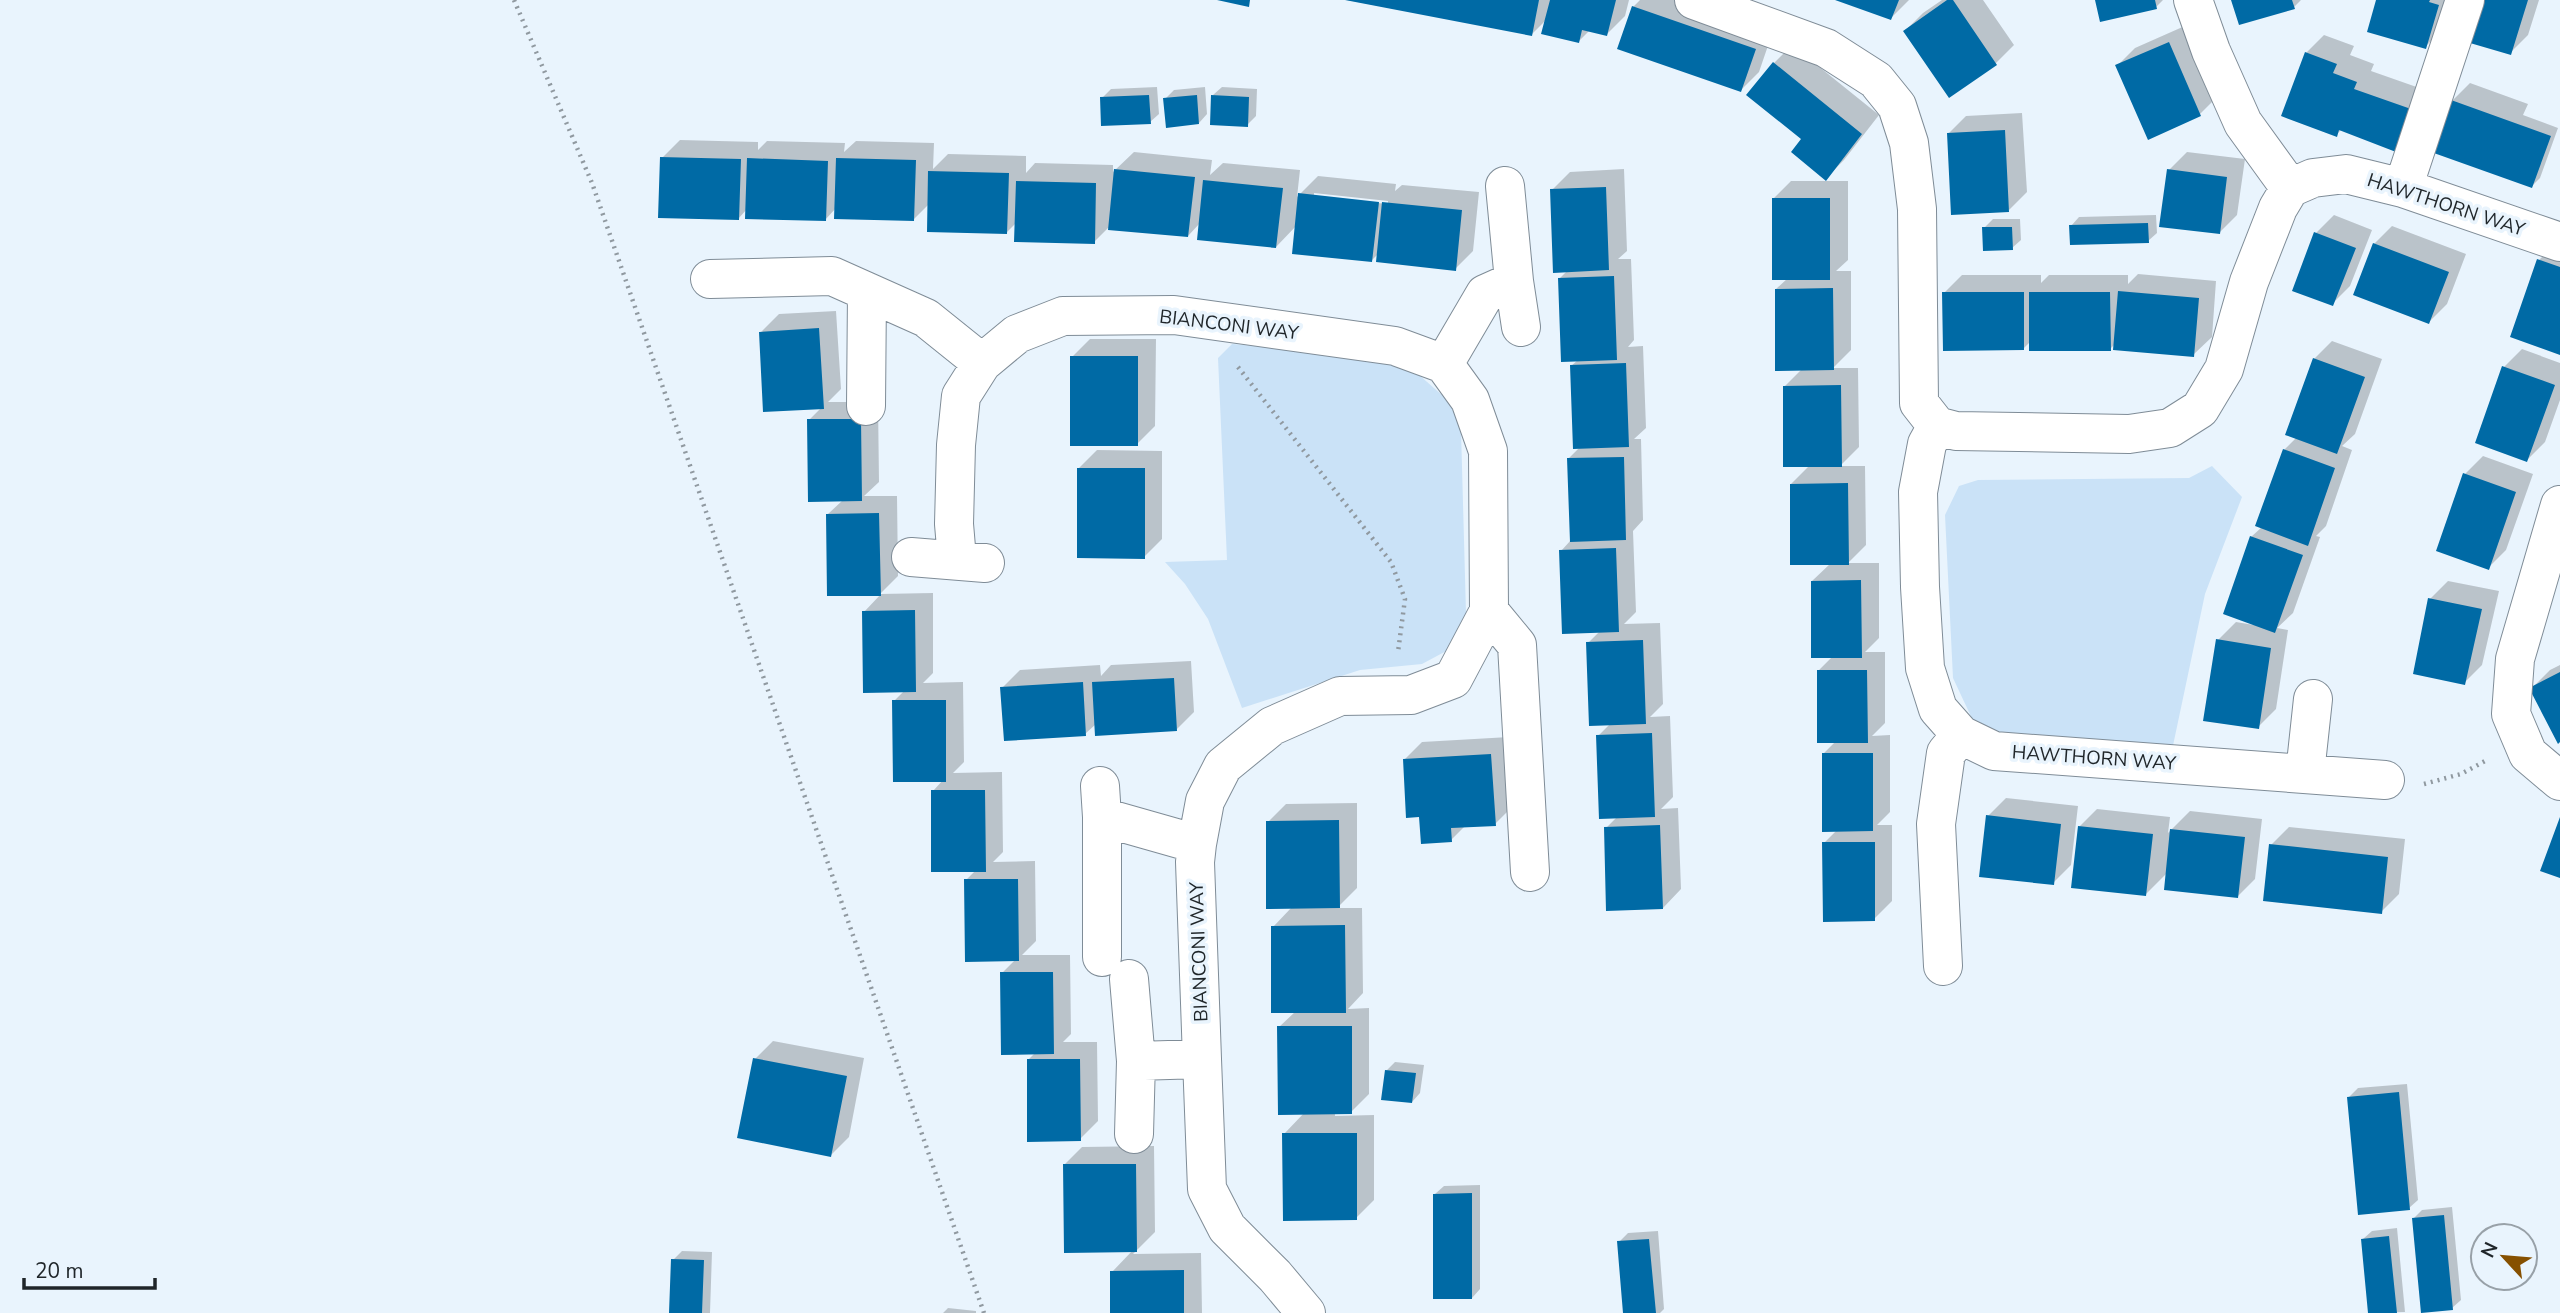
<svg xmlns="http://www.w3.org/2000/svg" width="2560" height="1313" font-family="'Nunito Sans',sans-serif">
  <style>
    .green { fill: #cae2f7 }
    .shadow { fill: #0003; fill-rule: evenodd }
    .building { fill: #006aa5 }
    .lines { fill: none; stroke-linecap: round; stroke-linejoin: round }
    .minor-casing { stroke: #7f8c97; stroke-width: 40 }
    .path { stroke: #9099a0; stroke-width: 4.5; stroke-dasharray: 2 5; stroke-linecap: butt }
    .minor { stroke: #fff; stroke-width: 38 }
    .labels { text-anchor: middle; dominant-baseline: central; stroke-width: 7; stroke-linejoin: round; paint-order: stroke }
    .street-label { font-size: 19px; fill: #1f2529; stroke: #e9f4fd }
  </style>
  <rect width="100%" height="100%" fill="#e9f4fd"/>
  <!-- green -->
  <path class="green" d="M1232,344l144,13 42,17 33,29 10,27 5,183 -16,36 -28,15 -62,6 -118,38 -34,-89 -23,-35 -20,-22 62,-2 -9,-202z
    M2212,466l30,31 -37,97 -34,161 -145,-12 -51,-18 -22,-47 -8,-163 14,-29 19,-6 211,-2z"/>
  <!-- shadow -->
  <path class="shadow" d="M1347,0h282l-4,16 -18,18 -17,-4 -11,11 -32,-22 -15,15z
    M1640,0h43l90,31 -14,41 -18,18 -108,-83z
    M1840,0h69l-18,18z
    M1942,0h41l31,45 -18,18 -46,33 -45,-65 18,-18z
    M2096,0h67l-7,7z
    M2233,0h68l-7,7z
    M2377,0h75l-9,29 -18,18z
    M2485,0h54l-11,35 -18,18z
    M2187,25l31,71 -18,18 -83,-48 18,-18z
    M2324,35l30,11 -4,9 24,9 -3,7 57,20 -14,41 -72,-3 -6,6 -30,-82z
    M1792,45l87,70 -35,45 -18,18 -52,-115z
    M2470,83l58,21 -5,11 35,13 -18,50 -8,8 -80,-85z
    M1157,87l2,27 -9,8 -48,-24 9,-9z
    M1205,87l2,27 -8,9 -34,-24 9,-9z
    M1222,87l35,2 -1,27 -9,9 -34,-30z
    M2022,113l5,79 -18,18 -61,-76 18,-18z
    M680,140l78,2v8l9,-9 78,2 -1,9 12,-11 78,2 -1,26 15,-15 78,2v17l9,-10 78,2v7l21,-20 78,8 -2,15 13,-12 77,7 -3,27 21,-21 78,8 -1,7 7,-6 77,7 -6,59 -18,18 -77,-15 -6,6 -75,-35 -21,22 -76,-24 -12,13 -80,-8 -14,14 -78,-19 -9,9 -78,-28 -15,15 -78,-11 -11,12 -78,-11 -9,10 -76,-61zM1314,193l74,8v3l-74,-7z
    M2187,152l58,7 -8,56 -18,18 -50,-63z
    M1624,169l3,82 -9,8h13l3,81 -6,7 15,-1 3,82 -12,11h7l2,81 -10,11 3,81 -12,12 36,-1 3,81 -13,13 20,-1 3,81 -12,12 17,-1 3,81 -18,19 -57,-80 11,-11 -19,-81 12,-12 -22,-81 12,-12 -39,-80 10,-11 -3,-81 12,-12 -9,-81 7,-6 -19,-81 9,-9 -16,-80 18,-18z
    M1791,181h57v79l-12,11h15v79l-18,18h25l1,79 -19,19h25l1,79 -18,18h31v75l-14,14h20v71l-13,13 18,-1v77l-13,13h15v76l-18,18 -50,-76 13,-13 -14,-76 13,-13 -18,-70 15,-15 -21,-75 19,-18 -40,-79 19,-19 -25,-79 17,-17 -26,-80 12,-11 -15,-79z
    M2156,215l1,18 -9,8 -77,-15 8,-9z
    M2334,215l38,15 -22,56 -18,18 -16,-71z
    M1993,219h27l1,21 -9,8 -28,-20z
    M2392,226l74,28 -19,50 -18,18 -55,-78z
    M2557,242l3,1v110l-21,-93z
    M2138,274l78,7 -4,56 -19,18 -78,-11 -5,5 -79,-8 -8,8 -79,-56 18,-18h79v8l8,-8h79v9z
    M836,311l5,78 -13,13h50l1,80 -15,14h33l1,80 -18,18 53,-1v80l-10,10 40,-1 1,80 -11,11 49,-1 1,80 -10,10 42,-1 1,80 -14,14h48l1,79 -8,8h34l1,79 -18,18 -52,-79 8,-8 -34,-79 14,-14 -50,-79 10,-10 -43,-79 10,-11 -49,-79 10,-10 -40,-79 17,-18h-52l-1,-80 15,-14 -34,-80 13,-13 -61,-75 18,-18z
    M1090,339h66l-1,87 -18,18 -65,-87z
    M2332,341l50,18 -27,75 -13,12 10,4 -26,76 -10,10 4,1 -27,76 -16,15 11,2 -12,79 -18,18 -40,-87 18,-18 18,3 -3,-88 11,-10 22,-77 13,-13 17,-78z
    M2522,349l38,14v37l-15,42 -18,18 -23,-93z
    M1097,450l65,1v88l-18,18 -65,-89z
    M2483,456l50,18 -27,76 -18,18 -23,-94z
    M2448,581l51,10 -17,74 -18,18 -34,-84z
    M1191,661l3,51 -18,18 -80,-6 -11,10 -83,-46 18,-18 80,-5 1,11 10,-11z
    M2560,665v76l-28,-53 18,-18z
    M1509,737l4,69 -18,18 -29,1 -15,15 -30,-25 -17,-55 18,-18z
    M2006,798l72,8 -7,59 -18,18 -65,-67z
    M1357,803v85l-20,20h25l1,85 -15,16 21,-1v86l-18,18h-16v4l39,-1v85l-18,18 -72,-84 21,-22 -26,-85 16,-15 -22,-85 19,-20 -24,-85 18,-18z
    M2097,809l73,8 -2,16 22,-22 72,8 -7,60 -18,18 -70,-24 -22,22 -66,-68z
    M2289,827l116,12 -6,55 -18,18 -110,-67z
    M773,1041l91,17 -15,79 -18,18 -76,-96z
    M1395,1062l29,3 -4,28 -8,9 -26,-31z
    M2407,1084l11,116 -9,8 -60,-111 9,-9z
    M1154,1146l1,86 -22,22 68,-1 1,60h-90v-41l21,-22 -69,-85 18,-18z
    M1480,1185v104l-8,9 -37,-104 9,-8z
    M2452,1207l9,93 -9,8 -38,-90 8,-8z
    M2397,1228l8,84 -36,1 -6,-74 9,-8z
    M1658,1231l6,78 -4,4h-35l-6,-71 9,-9z
    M682,1251l30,1 -2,61h-39l2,-53z
    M948,1308l28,3v2h-33z"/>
  <!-- building -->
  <path class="building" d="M1217,0h33l-1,7z
    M1345,0h194l-7,36z
    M1550,0h66l-9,36 -25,-6 -3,13 -38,-9z
    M1835,0h64l-8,20z
    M1947,0h6l44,65 -48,33 -46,-67z
    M2095,0h60l2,9 -57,13z
    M2231,0h61l3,9 -56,16z
    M2376,0h54l-1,2 10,3 -13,44 -59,-17z
    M2483,0h45l-17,55 -41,-12z
    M1632,6l124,43 -15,43 -124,-43z
    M2169,42l32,74 -53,24 -33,-75z
    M2305,52l32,12 -4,9 24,9 -3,7 57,20 -15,43 -57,-22 -2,7 -56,-21z
    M1773,62l89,72 -36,47 -35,-29 10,-13 -55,-44z
    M1149,95l2,29 -50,2 -1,-29z
    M1197,95l2,29 -33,4 -3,-30z
    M1211,95l38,2 -1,30 -38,-2z
    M2451,100l100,36 -19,52 -101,-36z
    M2005,130l4,82 -58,3 -4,-82z
    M660,157l81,2 -2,61 -81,-2z
    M747,158l81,3 -2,60 -81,-2z
    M836,158l80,2 -2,61 -80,-2z
    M1114,169l81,8 -7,60 -80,-7z
    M2167,169l60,8 -7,57 -61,-7z
    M928,171l81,2 -2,61 -80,-2z
    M1203,180l80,8 -7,60 -79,-8z
    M1016,181l80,2 -1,61 -81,-2z
    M1606,187l3,83 -56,3 -3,-84z
    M1298,193l81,9 -7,60 -80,-8z
    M1772,198h58v82h-58z
    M1382,202l80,8 -6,61 -80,-9z
    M2148,223l1,20 -79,2 -1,-20z
    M1982,227h30l1,23 -30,1z
    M2314,232l42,16 -23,58 -41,-15z
    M2373,243l76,29 -20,52 -76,-29z
    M2537,259l23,8v88l-50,-18z
    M1614,276l3,84 -56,2 -3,-84z
    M1833,288l1,82 -59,1v-82z
    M2118,291l81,7 -5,59 -81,-7z
    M1942,292h82v58l-81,1z
    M2029,292h81l1,59h-82z
    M819,328l5,81 -61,3 -4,-80z
    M1070,356h68v90h-68z
    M2313,358l52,19 -28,77 -52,-19z
    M1626,363l3,84 -56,2 -3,-84z
    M2502,366l53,19 -28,77 -52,-19z
    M1841,385l1,82h-59v-81z
    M807,419h54l1,82 -54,1z
    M2283,449l52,19 -27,78 -53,-20z
    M1624,457l2,83 -56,2 -3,-84z
    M1077,468h68v91l-68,-1z
    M2463,473l53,19 -27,78 -53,-19z
    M1848,483l1,82h-59v-81z
    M879,513l2,83h-54l-1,-82z
    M2250,536l53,19 -28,78 -52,-19z
    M1616,548l3,84 -57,2 -3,-84z
    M1861,580l1,78h-51v-77z
    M2428,598l54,11 -17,76 -52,-11z
    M915,610l1,82 -53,1 -1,-82z
    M2216,639l55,9 -12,81 -56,-8z
    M1643,640l3,84 -57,2 -3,-84z
    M1817,670h50l1,73h-51z
    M2560,672v70l-2,2 -29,-56z
    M1174,678l3,53 -82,5 -3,-54z
    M1083,682l3,54 -82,5 -4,-54z
    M892,700h54v82h-53z
    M1652,733l3,84 -56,2 -3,-84z
    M1822,753h51v78l-51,1z
    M1491,754l5,72 -45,2 1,14 -31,2 -2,-27 -13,1 -3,-59z
    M931,790h54l1,82h-55z
    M1986,815l75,9 -7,61 -75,-8z
    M2560,817v61l-20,-7z
    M1339,820l1,88 -74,1v-88z
    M1660,825l3,84 -57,2 -2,-84z
    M2078,826l75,8 -7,62 -75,-8z
    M2170,829l75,8 -7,61 -74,-8z
    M1822,842h53v79l-52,1z
    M2269,844l119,13 -6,57 -119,-13z
    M964,879h54l1,82 -54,1z
    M1345,925l1,88h-75v-87z
    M1000,972h53l1,82 -53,1z
    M1277,1026h75v88l-74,1z
    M753,1058l94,18 -16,81 -94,-19z
    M1027,1059h53l1,82 -54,1z
    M1385,1070l31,3 -4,30 -31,-3z
    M2399,1092l11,118 -52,5 -11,-118z
    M1282,1133h75v87l-74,1z
    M1063,1164h73l1,88 -73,1z
    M1472,1193v106h-39v-105z
    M2444,1215l9,95 -32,3 -9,-95z
    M2389,1236l8,77h-29l-7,-74z
    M1649,1239l7,74h-33l-6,-72z
    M671,1259l33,1 -2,53h-33z
    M1184,1270v43h-74v-42z"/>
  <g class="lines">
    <defs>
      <path id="minor" d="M1694,0l132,48 50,32 21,26 12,37 8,66 2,194 18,23 -10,18 -9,48 2,95 5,81 13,41 23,26 33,16 391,29
        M2193,0l18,51 32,72 47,65
        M1505,186l9,95 7,46
        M2403,188l62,-188
        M710,279l122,-3 94,42 56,45
        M1444,364l41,-70 29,-13
        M866,406l1,-114
        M1937,426l19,5 173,3 41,-6 30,-19 24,-40 25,-87 29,-74 12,-20 23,-10 33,-4 57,14 157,54
        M2560,505l-45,154 -4,55 17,40 32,27
        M911,557l74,6
        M957,559l-3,-35 2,-79 5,-49 21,-33 35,-29 46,-18 111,-1 221,31 49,18 26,36 18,51 1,160 28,34 13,227
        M2305,773l8,-74
        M1100,786l2,31 95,27 8,-43 18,-35 49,-40 68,-30 71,-1 42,-16 36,-68
        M1102,957v-140
        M1943,966l-7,-142 10,-71 15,-18
        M1129,979l7,82 66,-2 -7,-197 2,-18
        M1202,1059l5,130 20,39 48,48 31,37
        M1134,1134l2,-73"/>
    </defs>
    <!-- minor casing -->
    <use href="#minor" class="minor-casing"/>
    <!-- path -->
    <path class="path" d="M514,0l78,183 392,1130
      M1238,367l153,195 14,37 -7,53
      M2424,784l37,-10 26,-14"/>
    <!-- minor -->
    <use href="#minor" class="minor"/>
  </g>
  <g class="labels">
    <!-- street labels -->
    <g class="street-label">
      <text transform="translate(2446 205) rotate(18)">HAWTHORN WAY</text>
      <text transform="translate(1229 325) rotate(7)">BIANCONI WAY</text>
      <text transform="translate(2094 758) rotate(4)">HAWTHORN WAY</text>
      <text transform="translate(1199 952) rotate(-92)">BIANCONI WAY</text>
    </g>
  </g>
  <!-- north arrow -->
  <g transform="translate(2504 1257) rotate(296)"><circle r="33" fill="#e9f4fd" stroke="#98a1a8" stroke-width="2"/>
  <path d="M0-5L12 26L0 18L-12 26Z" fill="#865000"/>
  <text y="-10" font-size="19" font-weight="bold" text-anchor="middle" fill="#1f2529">N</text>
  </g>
  <!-- scale -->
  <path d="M24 1278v10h131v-10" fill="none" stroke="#1f2529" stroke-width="3.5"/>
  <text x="35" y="1278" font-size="21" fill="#1f2529" stroke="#e9f4fd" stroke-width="5" paint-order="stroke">20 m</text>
</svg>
